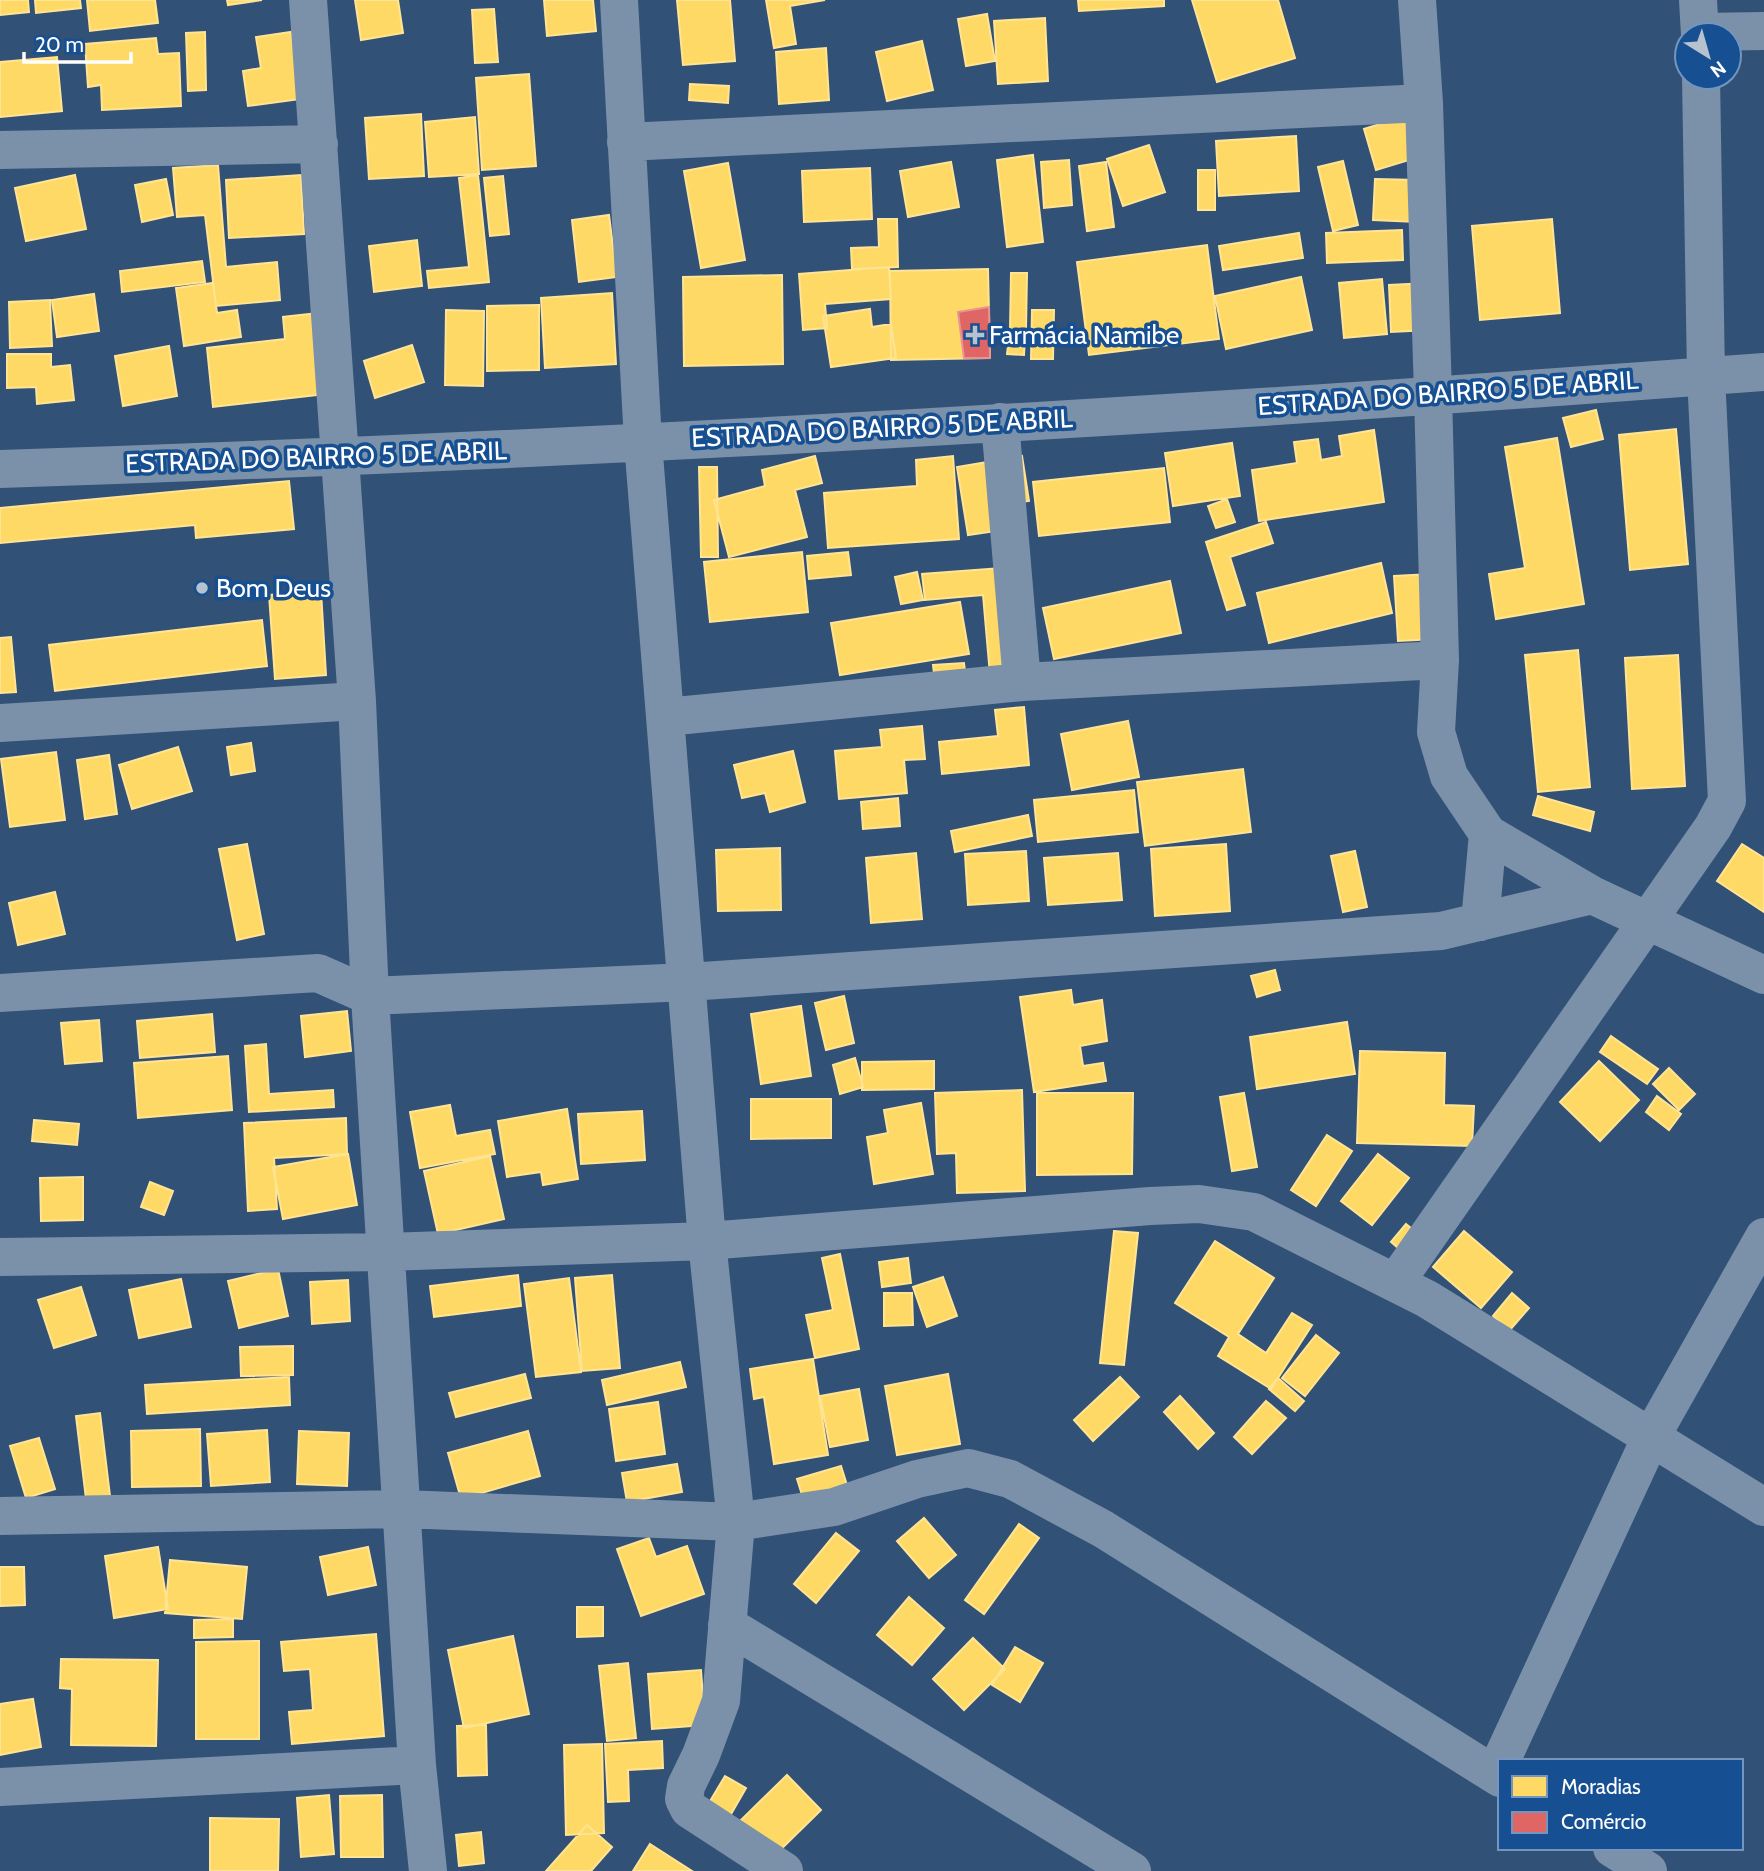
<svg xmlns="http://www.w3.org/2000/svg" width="1764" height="1871" font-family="Cabin,sans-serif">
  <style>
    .homes { fill: #ffd966; stroke: #ffe494; stroke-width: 2 }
    .shops { fill: #e06666; stroke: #e99494; stroke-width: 2 }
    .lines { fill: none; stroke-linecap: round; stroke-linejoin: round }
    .minor { stroke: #7a91a9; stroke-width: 38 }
    .poi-dot { fill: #b7c2cf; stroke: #164f92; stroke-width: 2.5 }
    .labels { text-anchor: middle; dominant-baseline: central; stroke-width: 7; stroke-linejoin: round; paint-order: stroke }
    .poi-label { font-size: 26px; fill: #fff; stroke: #164f92; text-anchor: start }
    .street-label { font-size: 26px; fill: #fff; stroke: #164f92 }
  </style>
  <rect width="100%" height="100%" fill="#325176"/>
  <!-- homes -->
  <path class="homes" d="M0,0h28l1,12 -29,3z
    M35,0h45l1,8 -45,5z
    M87,0h68l3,23 -68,8z
    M227,0h35l-34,5z
    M355,0h43l5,33 -42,7z
    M544,0h49l3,31 -49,5z
    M677,0h53l5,61 -52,4z
    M766,0h59l-35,6 6,38 -22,4z
    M1078,0h86v6l-85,5z
    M1192,0h86l17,58 -78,24z
    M494,9l4,53 -23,1 -3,-53z
    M987,14l8,47 -29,5 -8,-47z
    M1045,18l3,63 -50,3 -4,-63z
    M205,32l1,58 -18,1 -2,-58z
    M291,32l10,67 -53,7 -5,-35 18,-3 -5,-31z
    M156,38l2,16 21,-1 2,53 -79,4 -1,-25 -13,2 -3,-43z
    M922,41l11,49 -46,11 -11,-49z
    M826,48l3,52 -50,4 -3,-52z
    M57,57l5,54 -62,6v-55z
    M529,74l7,92 -54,4 -6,-92z
    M690,84l39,2 -1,17 -39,-3z
    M421,114l3,62 -55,3 -4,-61z
    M1412,114l13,41 -49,15 -12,-41z
    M475,117l4,57 -50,3 -4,-55z
    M1296,136l3,55 -80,5 -3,-55z
    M1149,145l16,47 -42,14 -16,-47z
    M1033,155l10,87 -36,5 -10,-87z
    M1069,160l3,45 -28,3 -3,-46z
    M1343,161l15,64 -25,6 -15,-64z
    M951,162l8,45 -51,10 -8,-46z
    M1106,162l8,65 -27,4 -8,-65z
    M728,163l17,97 -44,8 -17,-97z
    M218,165l8,102 51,-5 3,38 -64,6 -11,-91 -28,2 -4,-49z
    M870,168l2,51 -68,3 -2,-51z
    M1198,170h17v40h-17z
    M75,175l11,54 -60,12 -11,-53z
    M301,175l3,59 -75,4 -3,-58z
    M478,175l11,107 -60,6 -2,-17 42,-4 -10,-89z
    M503,176l6,58 -19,2 -6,-58z
    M166,179l7,36 -31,7 -7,-37z
    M1375,179l43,1 -1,42 -44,-2z
    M609,215l8,62 -38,5 -7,-62z
    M878,219h19l1,48 -46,2 -1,-21 28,-1z
    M1552,219l8,94 -80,7 -8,-94z
    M1402,230l1,30 -76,3 -1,-30z
    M1299,233l4,25 -80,12 -4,-24z
    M417,240l5,46 -48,6 -5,-46z
    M1207,245l12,94 -130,16 -12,-93z
    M202,261l3,21 -83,10 -2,-21z
    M889,267l2,32 -66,5 2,24 -24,2 -4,-56z
    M988,269l2,89 -99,2 -1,-89z
    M1011,273h16l-1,57h-16z
    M782,275l1,89 -99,2 -1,-89z
    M1301,277l11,53 -86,19 -11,-53z
    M1382,279l5,55 -43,4 -5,-55z
    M213,283l4,30 20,-3 4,27 -57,9 -8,-58z
    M1428,283l2,47 -39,2 -2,-47z
    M612,293l4,71 -71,4 -4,-70z
    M94,294l5,37 -42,6 -5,-37z
    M50,300l2,46 -42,2 -1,-46z
    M539,305v65l-52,1v-65z
    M870,309l2,18 19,-3 5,34 -65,9 -8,-51z
    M446,310l38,1 -1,75 -38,-1z
    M1032,310h22l-1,49h-22z
    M317,313l8,81 -112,13 -6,-59 78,-9 -2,-22z
    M1009,337l16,1 -1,17 -17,-1z
    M412,345l12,37 -49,16 -11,-37z
    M169,346l8,50 -54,10 -8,-50z
    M7,354h44v13l19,-2 4,35 -37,4 -1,-17 -29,1z
    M1596,410l7,29 -32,8 -8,-29z
    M1676,429l12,135 -58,6 -11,-135z
    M1374,430l10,72 -125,19 -7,-51 45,-7 -3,-21 24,-3 3,21 21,-4 -3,-20z
    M1557,438l27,166 -88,15 -7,-45 36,-6 -20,-121z
    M1232,443l8,53 -67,10 -8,-53z
    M815,456l7,27 -27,7 12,47 -78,20 -15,-57 51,-14 -3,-16z
    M953,456l6,83 -131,9 -4,-55 93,-7 -1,-26z
    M1022,456l7,45 -30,4 4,25 -35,5 -11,-68z
    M699,467h18l1,90h-17z
    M1164,468l6,54 -131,14 -6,-54z
    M289,481l5,48 -98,9 -1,-13 -195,18v-35z
    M1227,499l8,23 -19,6 -8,-22z
    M1266,522l7,21 -43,14 15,48 -18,5 -21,-68z
    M802,552l6,60 -98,10 -6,-60z
    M848,552l3,23 -42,4 -2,-23z
    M1381,563l11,50 -123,30 -12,-50z
    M1001,568l9,105 -20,2 -7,-80 -58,5 -3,-26z
    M917,572l6,28 -22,4 -6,-27z
    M1431,574l4,65 -37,2 -4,-65z
    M1170,581l11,52 -127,26 -11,-51z
    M321,591l5,84 -51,4 -6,-84z
    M960,602l9,52 -129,21 -9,-52z
    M262,620l5,46 -212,25 -6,-46z
    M11,637l5,55 -16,1v-55z
    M1578,650l12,137 -52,5 -13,-137z
    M1678,655l7,131 -53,3 -7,-131z
    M964,663l2,16 -31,3 -2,-17z
    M1024,707l5,58 -87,9 -3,-32 59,-6 -3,-26z
    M1128,721l11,56 -67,13 -11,-56z
    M922,726l3,33 -21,1 3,33 -68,6 -4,-48 47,-4 -2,-17z
    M251,743l4,28 -24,4 -4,-28z
    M178,747l14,44 -60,18 -13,-44z
    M793,751l12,51 -35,10 -5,-19 -23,5 -8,-33z
    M56,752l9,68 -55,7 -9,-68z
    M109,755l8,59 -32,5 -8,-59z
    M1243,769l8,63 -106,14 -8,-64z
    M1134,790l4,42 -100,10 -4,-42z
    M1538,796l56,16 -4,19 -57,-16z
    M898,798l2,28 -37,3 -2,-27z
    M1028,815l4,21 -77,16 -4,-21z
    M247,844l17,90 -27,6 -18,-91z
    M1226,844l4,67 -75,5 -4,-67z
    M1742,844l22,14v54l-47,-31z
    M780,848l1,62 -63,1 -2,-61z
    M1026,851l3,50 -61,4 -3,-51z
    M1355,851l12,56 -24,5 -12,-56z
    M916,853l6,66 -51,4 -5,-65z
    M1118,853l4,47 -74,5 -4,-47z
    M55,892l10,42 -47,11 -9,-42z
    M1275,970l5,20 -23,7 -6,-21z
    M1071,990l2,15 29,-5 5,41 -27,5 3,20 20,-3 3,18 -72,11 -14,-95z
    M844,996l10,47 -28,7 -11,-47z
    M801,1006l10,70 -50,8 -10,-70z
    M347,1011l4,40 -46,6 -4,-41z
    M212,1014l3,38 -75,6 -3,-37z
    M99,1020l3,41 -37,3 -4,-41z
    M1347,1022l8,52 -98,15 -7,-52z
    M1611,1036l47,33 -11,15 -47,-32z
    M266,1044l3,50 64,-4 1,17 -85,5 -4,-66z
    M1360,1051l85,2 -1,52 30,1 -2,40 -115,-3z
    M228,1056l4,54 -94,8 -4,-55z
    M855,1058l8,29 -23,7 -7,-29z
    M934,1061v28l-72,1v-28z
    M1599,1061l40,39 -39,41 -40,-39z
    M1669,1068l26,26 -16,16 -26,-26z
    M1022,1090l3,101 -68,2 -1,-40 -19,1 -2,-61z
    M1037,1093h96l-1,81 -95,1z
    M1244,1093l13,74 -25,4 -12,-74z
    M1657,1096l24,18 -12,16 -23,-18z
    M751,1099h80v39l-80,1z
    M921,1103l12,71 -59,10 -7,-47 21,-4 -4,-23z
    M450,1105l6,31 34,-6 5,24 -75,14 -10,-56z
    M567,1109l11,70 -35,6 -2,-13 -34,5 -9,-56z
    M642,1111l3,49 -64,4 -3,-50z
    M346,1118l1,36 -73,4 3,51 -29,2 -4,-88z
    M34,1120l45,4 -2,21 -45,-4z
    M1327,1135l25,16 -36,55 -25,-16z
    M348,1154l9,51 -74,14 -10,-52z
    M1378,1154l31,24 -37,47 -31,-24z
    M490,1156l14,63 -66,15 -14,-63z
    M83,1177v43l-42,1 -1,-43z
    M150,1182l23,9 -9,24 -23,-8z
    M1406,1224l15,12 -15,19 -15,-13z
    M1114,1231l24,2 -14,132 -24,-2z
    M1464,1231l48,41 -31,36 -48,-41z
    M1215,1241l59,37 -36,56 28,19 26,-40 20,12 -41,64 -53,-33 11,-19 -54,-34z
    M840,1254l19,95 -44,9 -9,-43 27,-5 -11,-52z
    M908,1258l3,25 -29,4 -3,-25z
    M278,1269l10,47 -49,12 -11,-47z
    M518,1275l3,31 -87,11 -4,-31z
    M612,1275l8,93 -38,3 -7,-93z
    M943,1277l14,39 -30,11 -14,-40z
    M569,1278l12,94 -45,5 -12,-93z
    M181,1279l10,48 -52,11 -10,-48z
    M348,1280l2,41 -38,3 -2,-42z
    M81,1287l15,48 -42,13 -16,-48z
    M884,1293h28l1,32 -29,1z
    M1512,1293l17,15 -20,23 -16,-15z
    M1316,1335l23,18 -34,43 -23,-18z
    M293,1346v29l-52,1 -1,-29z
    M813,1359l15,96 -54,9 -10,-67 -10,2 -4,-30z
    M680,1362l6,25 -79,18 -5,-25z
    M525,1374l6,24 -75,19 -7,-24z
    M948,1374l12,70 -63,11 -12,-69z
    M289,1377l1,28 -143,9 -2,-29z
    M1120,1377l19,20 -46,44 -19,-21z
    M1278,1378l26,23 -9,10 -26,-22z
    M859,1389l9,51 -38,7 -10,-51z
    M1180,1396l34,37 -16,16 -34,-37z
    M1266,1401l20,17 -34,36 -18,-17z
    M658,1402l7,52 -49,7 -7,-52z
    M100,1413l10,83 -24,3 -10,-83z
    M200,1429l1,57 -69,1 -1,-56z
    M267,1430l3,52 -59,4 -4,-52z
    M299,1431l50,2 -2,53 -50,-2z
    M528,1431l12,45 -79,23 -13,-46z
    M39,1438l16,51 -29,9 -16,-52z
    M677,1464l5,28 -55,10 -5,-29z
    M841,1466l6,19 -44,13 -6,-19z
    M924,1518l32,37 -27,23 -32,-37z
    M1019,1524l20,14 -55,76 -19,-14z
    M836,1533l23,18 -43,52 -22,-19z
    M649,1538l7,19 31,-11 17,48 -63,22 -24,-67z
    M158,1547l10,62 -54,9 -9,-62z
    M368,1547l8,38 -48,10 -8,-38z
    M170,1560l77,7 -5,52 -77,-6z
    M0,1567h24l1,38 -25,1z
    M909,1597l35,31 -32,37 -35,-30z
    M577,1607h26v29l-26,1z
    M233,1619v18l-39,1v-18z
    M376,1634l8,102 -92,8 -3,-32 24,-2 -3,-41 -26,2 -3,-29z
    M513,1636l16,78 -65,14 -16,-78z
    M973,1638l32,31 -41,41 -31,-31z
    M259,1641v98h-63v-97z
    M1015,1647l28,16 -23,39 -28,-17z
    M61,1659l97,1 -2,86 -85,-1 1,-56 -12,-1z
    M628,1663l8,75 -29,3 -8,-75z
    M701,1670l4,55 -53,4 -4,-55z
    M33,1699l8,48 -41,8v-51z
    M486,1725l1,50 -29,1 -1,-50z
    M662,1741l1,27 -35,2 1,31 -21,1 -3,-58z
    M602,1744l2,89 -38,2 -2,-90z
    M787,1775l34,35 -48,47 -34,-35z
    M725,1776l21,12 -19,33 -21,-13z
    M329,1795l5,59 -33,3 -4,-59z
    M382,1795l1,62h-42l-1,-61z
    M210,1818l69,1 -1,52h-68z
    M587,1825l25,22 -21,24h-45z
    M481,1832l3,31 -25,3 -3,-31z
    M650,1844l42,27h-59z"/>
  <!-- shops -->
  <path class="shops" d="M989,307l1,51h-26l-6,-46z"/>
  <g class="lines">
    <!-- minor -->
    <path class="minor" d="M308,0l49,701 13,295 47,769 11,106
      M619,0l24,442 64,799 29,281 -15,179 -20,54 -15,31 -2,13 5,10 95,62
      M1417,0l7,103 9,291 7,266 -4,72 13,44 39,58 104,61 172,80
      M1698,0l2,35
      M1700,32l64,-1
      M626,142l798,-39
      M0,150l319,-6
      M1000,422l22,260
      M0,469c588,-19 1177,-53 1764,-97
      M666,717l356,-35 418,-22
      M0,723l357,-22
      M1480,922l8,-88
      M0,993l318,-20 52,23 318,-14 753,-51 151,-36
      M0,1257l386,-5 321,-11 443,-35 49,-2 55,8 173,87 337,208
      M1395,1283l318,-456 14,-26 -21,-425 -5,-299
      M0,1516l402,-7 334,13 98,-15 83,-28 51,-11 42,11 93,50 397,249
      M727,1625l405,246
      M1501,1761l150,-324 113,-200
      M0,1787l417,-22
      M1612,1848l36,23"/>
  </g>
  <!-- markers -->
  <g class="poi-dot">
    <path d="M971.5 324.5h7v7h7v7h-7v7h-7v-7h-7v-7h7z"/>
    <circle cx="202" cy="588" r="7"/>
  </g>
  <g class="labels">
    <!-- poi labels -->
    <g class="poi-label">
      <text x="989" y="335">Farmácia Namibe</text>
      <text x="216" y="588">Bom Deus</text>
    </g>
    <!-- street labels -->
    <g class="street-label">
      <text transform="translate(1448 393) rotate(-4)">ESTRADA DO BAIRRO 5 DE ABRIL</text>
      <text transform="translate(882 428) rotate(-3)">ESTRADA DO BAIRRO 5 DE ABRIL</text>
      <text transform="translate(316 457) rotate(-2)">ESTRADA DO BAIRRO 5 DE ABRIL</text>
    </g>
  </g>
  <!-- legend -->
  <rect x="1498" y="1759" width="245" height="91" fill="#164f92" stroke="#7395be" stroke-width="2"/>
  <rect x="1512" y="1776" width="35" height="21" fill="#ffd966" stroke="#7395be" stroke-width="2"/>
  <text x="1561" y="1794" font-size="21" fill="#ffffff">Moradias</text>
  <rect x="1512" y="1812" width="35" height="21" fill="#e06666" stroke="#7395be" stroke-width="2"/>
  <text x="1561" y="1829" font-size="21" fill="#ffffff">Comércio</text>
  <!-- north arrow -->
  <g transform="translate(1708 56) rotate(143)"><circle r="33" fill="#164f92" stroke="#7395be" stroke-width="2"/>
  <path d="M0-5L12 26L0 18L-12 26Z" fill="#b7c2cf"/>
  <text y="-10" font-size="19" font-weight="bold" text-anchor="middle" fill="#ffffff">N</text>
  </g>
  <!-- scale -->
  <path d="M24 52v10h107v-10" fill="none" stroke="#ffffff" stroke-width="3.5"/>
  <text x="35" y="52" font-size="21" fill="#ffffff" stroke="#164f92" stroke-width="5" paint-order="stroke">20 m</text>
</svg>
